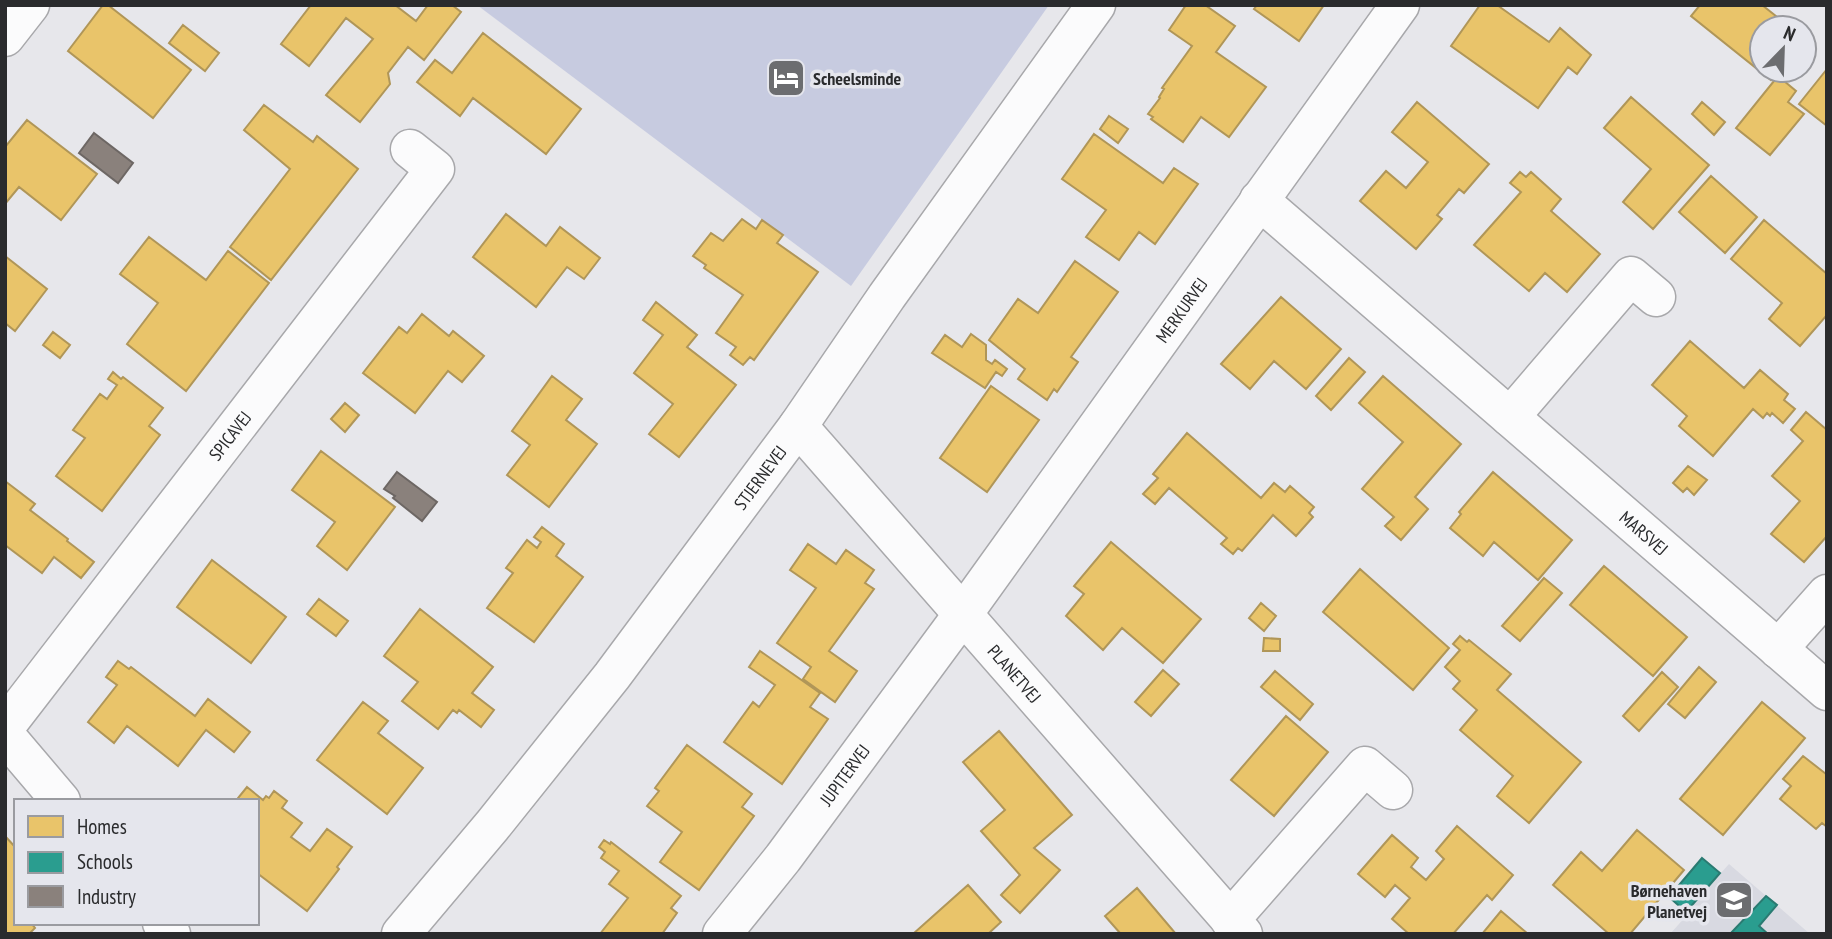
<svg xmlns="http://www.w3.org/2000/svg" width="1832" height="939" font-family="'PT Sans Narrow',sans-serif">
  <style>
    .built { fill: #d8d9e1 }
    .green { fill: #c7cbe0 }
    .homes { fill: #e9c46a; stroke: #b09658; stroke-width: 2 }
    .schools { fill: #2a9d8f; stroke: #2a7b72; stroke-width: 2 }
    .industry { fill: #8a817c; stroke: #6d6764; stroke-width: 2 }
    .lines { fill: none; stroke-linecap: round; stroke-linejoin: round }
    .street-casing { stroke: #a8a8ab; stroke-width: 41 }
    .street { stroke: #fbfbfc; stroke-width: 38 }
    .labels { text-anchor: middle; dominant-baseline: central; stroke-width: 7; stroke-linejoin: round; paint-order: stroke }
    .poi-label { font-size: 18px; font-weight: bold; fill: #2a2b2d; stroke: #e5e6ed; text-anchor: start }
    .street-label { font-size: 18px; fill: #2a2b2d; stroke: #e5e6ed }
  </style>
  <rect width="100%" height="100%" fill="#e7e7eb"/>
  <!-- built -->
  <path class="built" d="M1729,864l81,70h-140l17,-19 -1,-3z"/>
  <!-- green -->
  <path class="green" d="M477,5h572l-198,281z"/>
  <!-- homes -->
  <path class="homes" d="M103,5h5l83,65 -38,48 -85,-67z
    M311,5h84l21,16 12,-16h24l9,7 -37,48 -16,-13 -20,26 2,11 -30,38 -34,-27 47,-56 -27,-21 -37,48 -28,-22z
    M1186,5h19l30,21 -19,26 50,35 -37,50 -28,-20 -18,25 -32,-23 2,-2 -5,-3 12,-16 -1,-1 5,-8 -2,-1 30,-42 -23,-16z
    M1257,5h67l-25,36 -45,-32z
    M1480,5h17l52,37 11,-14 31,27 -14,19 -9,-7 -30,41 -87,-62z
    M1700,5h62l29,23h-29v42h17l-8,10 -80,-64z
    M183,25l36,28 -14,18 -36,-28z
    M483,33l98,76 -35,45 -73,-56 -13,18 -43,-34 18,-22 17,13z
    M1827,69v57l-28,-22z
    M1778,76l18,15 -8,11 16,12 -34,41 -34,-27z
    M1631,97l78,68 -56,64 -30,-27 28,-33 -47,-41z
    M1417,102l72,62 -25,29 -5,-4 -22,26 5,4 -26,30 -56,-48 26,-30 20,17 22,-26 -36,-30z
    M1702,102l23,20 -11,13 -22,-21z
    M264,105l49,37 4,-6 41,33 -87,111 -41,-33 60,-78 -46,-39z
    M1109,116l19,13 -10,14 -18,-14z
    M27,120l70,54 -36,46 -42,-33 -14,17v-57z
    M1094,134l69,49 11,-15 24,16 -43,60 -16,-12 -20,28 -33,-23 20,-27 -44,-31z
    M1520,172l6,5 5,-5 30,27 -10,12 49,43 -33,38 -22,-19 -16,18 -55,-46 47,-53 -11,-9z
    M1711,176l46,41 -32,36 -46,-41z
    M506,214l40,32 14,-19 40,31 -16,21 -17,-12 -31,40 -63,-50z
    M742,219l14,10 6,-9 21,15 -6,8 41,29 -64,88 -4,-3 -7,8 -13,-10 6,-8 -20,-14 27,-38 -39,-27 2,-3 -13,-9 18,-23 12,8z
    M1764,220l63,54v41l-27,31 -31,-27 13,-16 -51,-44z
    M149,237l57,43 22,-29 41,32 -83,108 -59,-47 31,-41 -38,-29z
    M5,256l42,33 -32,42 -10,-8z
    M1075,261l43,31 -47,65 7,5 -21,30 -3,-3 -7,11 -29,-21 7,-10 -36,-29 29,-41 20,14z
    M1281,297l60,52 -35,40 -32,-28 -24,28 -29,-25z
    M656,302l41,33 -10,12 49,38 -57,72 -30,-23 24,-30 -39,-31 29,-38 -20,-15z
    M422,314l27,22 4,-5 31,25 -22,26 -14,-11 -33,42 -52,-40 36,-46 8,6z
    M53,332l17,13 -10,13 -17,-13z
    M971,334l15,11v15l6,4 3,-4 12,9 -5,7 -6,-4 -11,16 -53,-35 13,-18 17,12z
    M1690,341l54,47 16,-18 28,24 -4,6 11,9 -12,14 -11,-10 -2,3 -3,-3 -4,5 -10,-9 -40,47 -34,-30 8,-10 -35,-31z
    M1349,358l16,14 -34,38 -15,-14z
    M113,372l8,7 2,-2 40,31 -14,18 11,9 -58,76 -46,-35 29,-38 -12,-8 27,-36 7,5 10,-14 -9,-6z
    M552,376l30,23 -16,21 31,24 -48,63 -42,-32 23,-30 -18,-14z
    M1383,376l78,68 -46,53 13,12 -27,31 -16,-14 9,-9 -32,-28 41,-47 -44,-39z
    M991,386l48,34 -52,72 -47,-34z
    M345,403l14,12 -14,17 -14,-13z
    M1806,412l21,18v106l-23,26 -33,-28 29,-33 -28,-25 31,-35 -12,-11z
    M1187,433l74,65 13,-15 11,9 5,-6 24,21 -5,6 4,4 -17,19 -23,-21 -31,36 -4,-3 -5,6 -12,-10 6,-6 -58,-50 -14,16 -12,-10 15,-16 -5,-4z
    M321,451l74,56 -48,63 -30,-24 18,-24 -43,-32z
    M1688,466l19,14 -13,15 -7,-7 -4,4 -10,-9z
    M1493,472l79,68 -34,40 -44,-38 -11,14 -33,-28 11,-14 -2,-2z
    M5,481l30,23 -5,6 38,29 -1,2 27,21 -13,16 -27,-21 -12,16 -37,-28z
    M542,527l22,17 -8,12 27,21 -49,65 -47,-34 26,-35 -7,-5 21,-28 10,8 4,-6 -7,-5z
    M1111,542l90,77 -38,44 -41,-35 -19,22 -37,-34 18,-22 -10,-8z
    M808,544l28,20 10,-14 28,20 -9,13 9,6 -45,62 28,20 -22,31 -32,-23 8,-12 -34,-24 39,-55 -26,-18z
    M212,560l74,57 -35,46 -74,-56z
    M1604,566l83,71 -34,39 -83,-71z
    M1360,569l89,79 -36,42 -90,-78z
    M1544,578l18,15 -42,48 -18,-15z
    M319,599l29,22 -12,15 -29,-22z
    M1261,603l15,13 -12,15 -15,-13z
    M420,609l73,58 -21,26 22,17 -13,17 -22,-17 -2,3 -4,-3 -15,19 -36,-28 16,-19 -34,-26z
    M1460,636l7,6 2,-2 42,34 -14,16 84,72 -52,61 -32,-27 16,-20 -53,-46 17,-20 -24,-21 7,-8 -15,-14 15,-17 -7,-6z
    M1264,638l16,1v12h-17z
    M760,651l60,42 -10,14 18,12 -46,65 -58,-42 29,-40 6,5 16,-22 -26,-18z
    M118,661l11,8 2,-2 64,49 13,-17 42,33 -16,20 -28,-22 -28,36 -51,-40 -13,17 -26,-21 29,-37 -11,-8z
    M1699,667l17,15 -31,36 -17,-14z
    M1163,670l16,14 -28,32 -16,-14z
    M1275,671l38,33 -13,16 -39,-33z
    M1662,672l16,15 -39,44 -16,-15z
    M363,702l25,19 -10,12 45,35 -36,46 -70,-54z
    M1762,702l43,36 -82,97 -43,-36z
    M1286,716l42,36 -54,64 -43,-36z
    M999,731l73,84 -38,33 26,22 -40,43 -19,-18 19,-20 -39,-44 24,-21 -42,-48z
    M687,745l65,49 -10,13 12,9 -55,74 -39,-28 22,-30 -35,-26 12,-15 -4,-3z
    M1803,756l23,18 1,-1v54l-5,-4 -6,6 -36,-30 11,-13 -8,-7z
    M247,787l16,13 3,-4 3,2 5,-7 13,10 -5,7 20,15 -11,14 19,14 17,-22 25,18 -15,20 2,2 -32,42 -50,-38v-72h-15l-4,-3z
    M1457,826l56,49 -21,25 -5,-5 -34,39h-44l-17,-15 18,-21 -15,-13 -10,12 -27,-23 34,-39 26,23 -7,9 15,13 18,-21 -8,-8z
    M1637,830l47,40 -54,64h-21l-56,-49 28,-33 21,19z
    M5,836l11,12v75h15l4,5 -6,6h-24z
    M604,840l6,4 1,-2 70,54 -10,12 6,5 -15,21h-62l28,-36 -19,-14 10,-13 -18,-13 4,-6 -6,-5z
    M968,885l33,37 -13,12h-75z
    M1137,888l39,46h-57l1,-1 -15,-17z
    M1501,911l27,23h-46z"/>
  <!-- schools -->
  <path class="schools" d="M1702,858l18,15 -34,39 -17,-15z
    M1766,896l11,9 -18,21 9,8h-38z"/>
  <!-- industry -->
  <path class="industry" d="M94,133l39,30 -15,20 -39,-30z
    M397,472l40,30 -15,19 -29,-23 2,-2 -11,-7z"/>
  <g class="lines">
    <defs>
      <g id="street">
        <path d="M5,37l25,-32"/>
        <path id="s1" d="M1259,200l568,491"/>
        <path d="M1510,417l121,-141 25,21"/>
        <path id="s2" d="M798,426l445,508"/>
        <path d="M1778,649l49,-55"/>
        <path id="s3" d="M5,727l430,-558 -25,-20"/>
        <path d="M5,735l56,66"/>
        <path d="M1230,920l135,-154 28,24"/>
        <path d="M162,923l9,11"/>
        <path id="s4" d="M401,934l91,-108 120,-150 186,-250 89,-130 209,-291"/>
        <path id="s5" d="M722,934l61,-76 180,-244 437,-609"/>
      </g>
    </defs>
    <!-- street casing -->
    <use href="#street" class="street-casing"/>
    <!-- street -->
    <use href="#street" class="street"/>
  </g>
  <!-- icons -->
  <defs>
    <symbol id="hotel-square" viewBox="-11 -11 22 22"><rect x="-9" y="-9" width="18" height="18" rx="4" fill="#6c6d70" stroke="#e5e6ed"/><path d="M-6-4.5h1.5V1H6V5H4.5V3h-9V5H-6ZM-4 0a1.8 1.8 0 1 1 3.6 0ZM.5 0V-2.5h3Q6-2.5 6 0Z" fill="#fff"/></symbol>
    <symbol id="school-square" viewBox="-11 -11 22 22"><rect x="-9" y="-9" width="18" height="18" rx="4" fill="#6c6d70" stroke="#e5e6ed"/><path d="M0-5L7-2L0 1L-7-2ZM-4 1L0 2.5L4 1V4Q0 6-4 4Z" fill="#fff"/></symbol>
  </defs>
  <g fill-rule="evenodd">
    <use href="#hotel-square" x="764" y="56" width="44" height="44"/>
    <use href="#school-square" x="1712" y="878" width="44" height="44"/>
  </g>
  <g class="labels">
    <!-- poi labels -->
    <g class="poi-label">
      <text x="813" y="78">Scheelsminde</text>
      <text x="1707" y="890" text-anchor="end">Børnehaven<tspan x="1707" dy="21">Planetvej</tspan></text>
    </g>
    <!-- street labels -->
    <g class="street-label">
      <text stroke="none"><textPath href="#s5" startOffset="775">MERKURVEJ</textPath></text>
      <text stroke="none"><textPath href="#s3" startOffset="368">SPICAVEJ</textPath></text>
      <text stroke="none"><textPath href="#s4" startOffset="581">STJERNEVEJ</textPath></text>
      <text stroke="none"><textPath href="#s1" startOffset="509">MARSVEJ</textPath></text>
      <text stroke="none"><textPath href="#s2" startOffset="329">PLANETVEJ</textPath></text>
      <text stroke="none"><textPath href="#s5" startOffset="201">JUPITERVEJ</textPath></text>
    </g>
  </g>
  <!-- border -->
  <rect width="1832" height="939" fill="none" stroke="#2a2b2d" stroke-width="14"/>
  <!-- legend -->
  <rect x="14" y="799" width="245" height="126" fill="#e5e6ed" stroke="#9a9ba0" stroke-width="2"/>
  <rect x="28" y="816" width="35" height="21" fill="#e9c46a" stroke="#9a9ba0" stroke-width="2"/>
  <text x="77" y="834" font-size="21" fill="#2a2b2d">Homes</text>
  <rect x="28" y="852" width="35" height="21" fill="#2a9d8f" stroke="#9a9ba0" stroke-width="2"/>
  <text x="77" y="869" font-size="21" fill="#2a2b2d">Schools</text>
  <rect x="28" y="886" width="35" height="21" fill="#8a817c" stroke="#9a9ba0" stroke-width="2"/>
  <text x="77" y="904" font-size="21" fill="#2a2b2d">Industry</text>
  <!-- north arrow -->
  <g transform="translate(1783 49) rotate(23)"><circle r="33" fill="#e5e6ed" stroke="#9a9ba0" stroke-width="2"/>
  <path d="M0-5L12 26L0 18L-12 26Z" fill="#6c6d70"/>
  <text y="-10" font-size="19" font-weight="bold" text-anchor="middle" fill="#2a2b2d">N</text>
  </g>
</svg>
